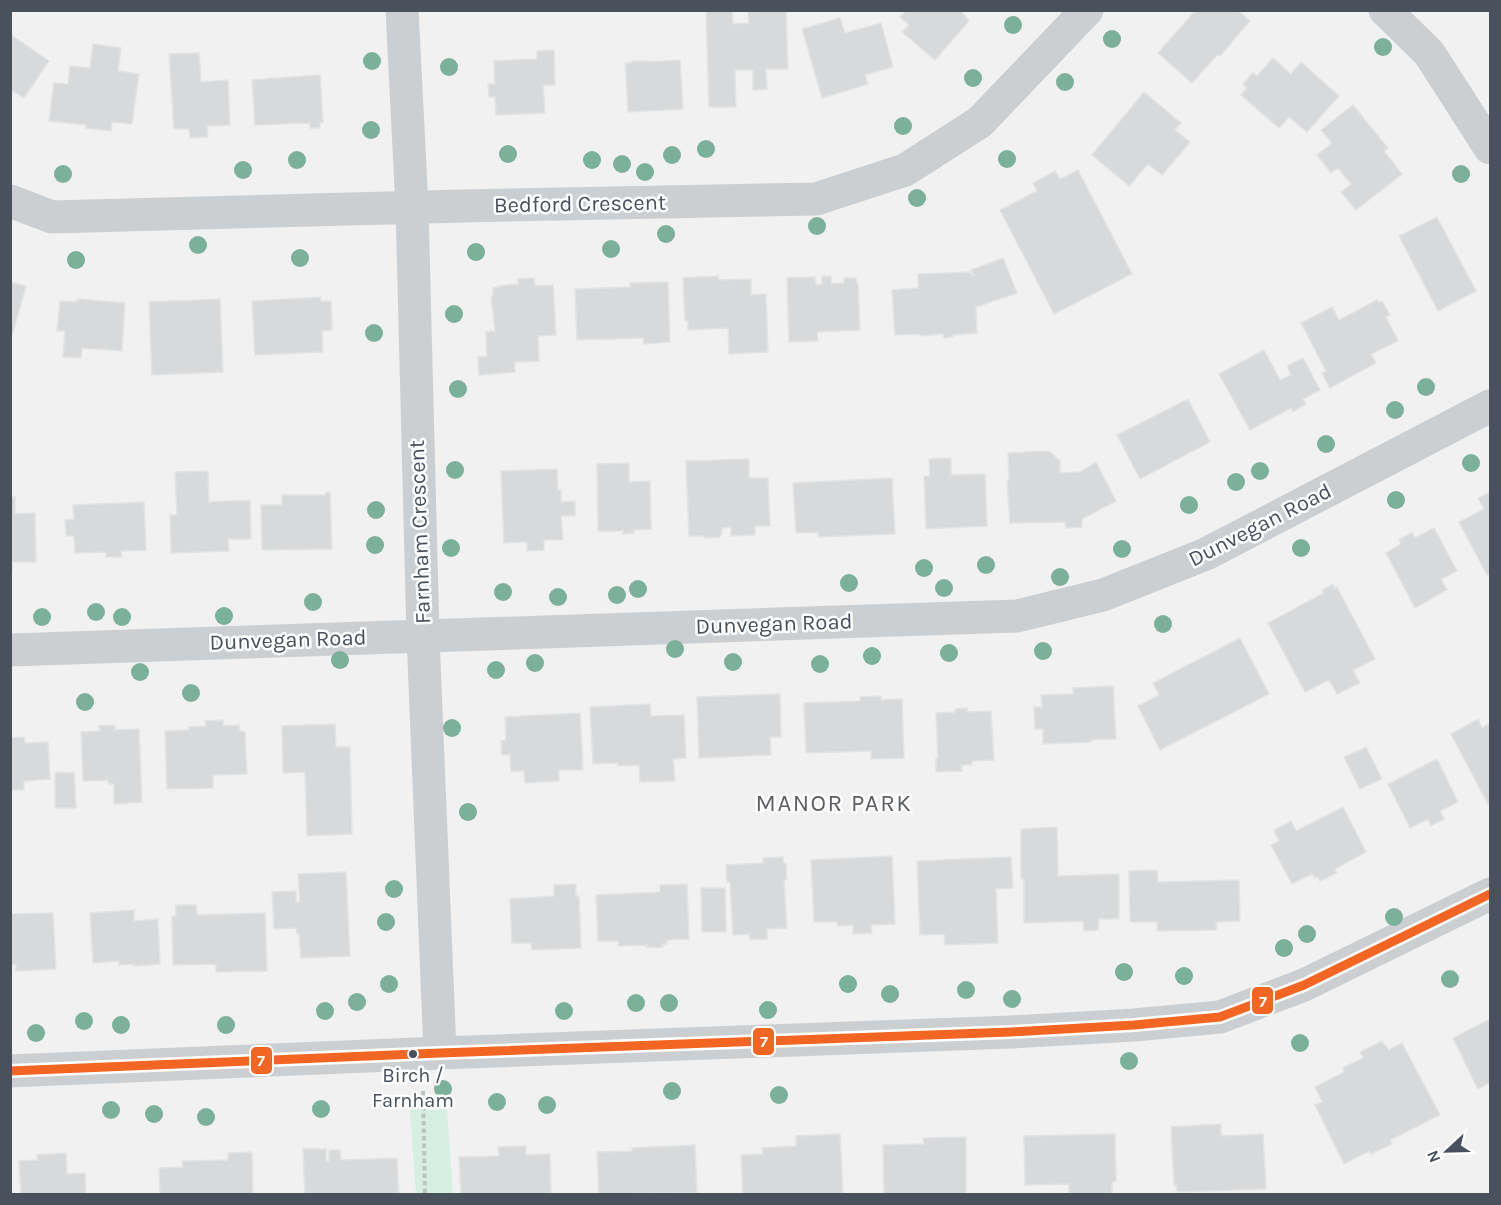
<svg xmlns="http://www.w3.org/2000/svg" width="1501" height="1205" font-family="Karla,sans-serif">
  <style>
    .green { fill: #d6efe2 }
    .building { fill: #d8d9db; stroke: #e2e3e4; stroke-width: 1.5 }
    .lines { fill: none; stroke-linecap: round; stroke-linejoin: round }
    .path { stroke: #bbc5c3; stroke-width: 4; stroke-dasharray: 4.5 3; stroke-linecap: butt }
    .minor { stroke: #cccfd2; stroke-width: 33 }
    .bus-1-casing { stroke: #fff; stroke-width: 14 }
    .bus-1 { stroke: #f26522; stroke-width: 9 }
    .tree { fill: #7bb09b }
    .bus-dot { fill: #48515c; stroke: #fff; stroke-width: 2 }
    .labels { text-anchor: middle; dominant-baseline: central; stroke-width: 5; stroke-linejoin: round; paint-order: stroke }
    .bus-label { font-size: 20px; fill: #48515c; stroke: #fff }
    .street-label { font-size: 22px; fill: #48515c; stroke: #fff }
    .neighbourhood-label { font-size: 24px; letter-spacing: 1.5px; fill: #5c5f64; stroke: #fff }
    .line-badge { stroke: #fff; stroke-width: 2 }
    .badge-label { font-size: 16px; text-anchor: middle; font-weight: bold; fill: #fff }
  </style>
  <rect width="100%" height="100%" fill="#f1f1f1"/>
  <!-- green -->
  <path class="green" d="M446,1094l7,100h-37l-7,-94z"/>
  <!-- building -->
  <path class="building" d="M706,10h26l1,14 16,-1 -1,-11h4v-2h34l2,59h-22l1,20 -14,1v-20h-18l1,37h-27z
    M904,10h56l9,11 -34,39 -33,-28 7,-7 -9,-8 5,-5z
    M1196,10h42l12,11 -30,35 -2,-2 -26,29 -34,-30z
    M840,18l5,15 36,-10 12,44 -28,8 3,9 -46,14 -20,-69z
    M10,34l39,27 -25,37 -14,-9z
    M93,44l28,4 -3,23 21,3 -7,50 -20,-2 -1,9 -25,-3v-3l-37,-4 5,-38 14,1 2,-18 20,2z
    M554,50l1,35h-12l2,28 -49,2 -1,-18h-6l-1,-13h7l-1,-23 43,-2v-8z
    M199,53l2,29 27,-2 2,45 -23,1 1,11 -18,1 -1,-9h-15l-5,-75z
    M1273,58l18,16 10,-12 38,34 -32,36 -18,-15 -10,11 -38,-33 6,-7 -4,-4 10,-12 4,4z
    M680,60l3,49 -55,3 -3,-49h7v-2h16l-1,1z
    M320,75l3,47 -3,1v5h-10v-5l-55,2 -3,-45z
    M1144,92l37,31 -6,7 15,12 -28,33 -14,-11 -19,22 -37,-31z
    M1353,105l35,43 -4,3 18,23 -46,36 -15,-18 10,-8 -13,-16 -7,5 -14,-18 15,-12 -11,-13z
    M1078,170l54,104 -78,40 -54,-104 37,-19 -4,-8 22,-12 5,8z
    M1437,217l39,74 -38,20 -39,-75z
    M1003,258l14,35 -41,14 1,26 -24,2v2l-10,1v-4l-23,2 -1,-2 -24,1 -3,-45 26,-2v-14l53,-2 1,3h1l-2,-5z
    M718,276l1,4 32,-1v16l15,-1 2,58 -39,2 -1,-26 -40,2v-9h-3l-2,-43z
    M822,276h9v8l13,-1v-5h12l1,5h1l2,47 -43,2 1,9 -29,1 -2,-64 28,-1 1,8 6,-1z
    M534,278l1,8 18,-1 3,50 -18,1 1,25 -24,1v10l-36,3 -1,-18 9,-1 -1,-24 9,-1 -4,-35h2v-8l6,-1v-1l19,-2v-5z
    M10,282l16,4 -14,50h-2z
    M668,282l2,60 -26,2 -1,-6 -66,2 -2,-51 55,-2v-4z
    M321,297v4h10l1,29 -10,1 1,21 -68,3 -3,-54z
    M77,299l48,4 -3,48 -40,-3 -1,10 -18,-1 2,-26h-8l3,-30 17,1z
    M220,299l3,73 -71,3 -3,-73z
    M1377,300l2,3 3,-2 8,14 -4,2 12,24 -27,13 5,9 -46,25 -8,-15 4,-2 -25,-48 31,-16 7,13z
    M1264,350l16,30 11,-5 -4,-9 16,-8 17,32 -17,9 3,5 -13,8 -2,-4 -41,22 -31,-56z
    M1188,399l22,43 -70,37 -23,-44z
    M1049,451l11,10v12l20,-1 16,-10 20,39 -34,18v8l-16,1 -1,-6 -55,1 -3,-43h2l-1,-27z
    M951,458v17l34,-1 2,52 -61,3 -2,-53h6l-1,-17z
    M749,459v19h19l2,48h-15v9l-24,1v-9l-9,1 -1,7h-1v2l-16,1v-2h-15l-3,-75z
    M629,463v19l21,-1 1,48 -17,1v3l-11,1v-3h-25l-1,-67z
    M557,469l1,21h3v12l14,-1v15h-14l2,24h-19v10l-17,1v-9l-23,1 -3,-72z
    M208,471l1,31 41,-2 1,39h-23l1,12 -58,2 -1,-38h7l-2,-43z
    M892,478l3,56 -77,3v-5l-22,1 -3,-50z
    M330,492l2,57 -70,1 -1,-45h21v-10h43l1,-2z
    M1490,492v82l-3,1 -28,-53 25,-13 -6,-11z
    M10,497h5v17l20,-1 1,49h-24v10h-2z
    M144,502l2,48 -25,1 1,6h-16v-5l-31,1 -1,-17h-8l-1,-16 9,-1 -1,-14z
    M1434,528l23,43 -16,8 6,11 -32,18 -29,-55 15,-9 -2,-4 13,-8 3,6z
    M1333,584l2,4 2,-1 38,72 -22,11 7,13 -23,11 -8,-14 -24,12 -37,-69 56,-30 -2,-3z
    M1240,638l29,56 -109,56 -22,-44 21,-11 -6,-12z
    M1113,686l3,53 -25,1v2l-48,2v-15h-8l-1,-22h8l-1,-12 32,-1v-6z
    M780,694l1,43h-11l1,18 -72,3 -2,-61z
    M881,696v4l21,-1 2,59 -33,1v-8l-65,2 -2,-50 56,-2v-4z
    M650,704l1,12 33,-1 2,43 -13,1 2,22 -35,1 -1,-17 -21,1v-3l-25,1 -3,-57z
    M967,708v4l24,-1 3,49 -22,1v4h-11l1,6 -26,1v-14h2l-2,-45 19,-1v-3z
    M580,713l3,57h-24v11l-34,2 -1,-12h-13l-1,-16h-8l-1,-14 5,-1 -1,-23z
    M1478,719l4,9 8,-5v79l-2,2 -37,-70z
    M223,720v6l16,-1 1,6 5,1 2,42 -34,1v13l-46,1 -2,-58 24,-1v-3l17,-1 -1,-5z
    M335,724l1,23h14l2,87 -45,2 -2,-64 -22,1 -1,-47z
    M115,725v5l24,-1 3,73 -28,2v-20h-5l-1,-4 -25,1 -2,-49 19,-1 -1,-5z
    M24,737l1,6 23,-1 2,37 -26,2v9h-14v-52z
    M1366,747l16,32 -22,10 -16,-32z
    M1437,759l21,43 -18,9 4,8 -13,7 -3,-7 -18,9 -22,-44z
    M74,772l2,36h-21v-35z
    M1343,807l23,45 -31,17 2,4 -17,8 -2,-4 -3,1 -3,-4 -20,10 -21,-39 8,-4 -5,-11 17,-9 5,10z
    M1057,827l1,49 61,-2v45h-20l-1,11 -14,1 -1,-10 -59,2v-44h-3v-50z
    M892,856l3,68 -24,1 1,8 -19,1v-9l-16,1v-4h-23l-3,-62z
    M783,857v6h3l1,17h-3l3,48 -20,1v10l-17,1 -1,-6 -16,1 -3,-53h-3l-1,-17 37,-2v-5z
    M1011,857l2,31 -17,1 2,54 -53,2 -1,-11 -24,1 -3,-74z
    M1157,870l1,12 81,-2 1,41 -24,1 1,8 -60,1v-9h-27l-1,-51z
    M346,872l4,84 -49,2 -2,-24h-2l-1,-6 -22,1 -2,-37 24,-1v11h4l-2,-28z
    M576,884v12h3l2,52 -49,2 -1,-7h-19l-2,-44 44,-3v-11z
    M687,884l2,55 -22,1v4h-5l1,3 -16,1v-3l-29,1v-5h-20l-2,-46 64,-3v-7z
    M701,888h24l1,44h-24z
    M176,905h20l1,10 68,-2 2,58 -51,1v-8l-43,1 -1,-49h4z
    M134,910v11l24,-2 2,45 -26,2v-2l-15,1v-4l-26,2 -3,-50z
    M53,913l3,56 -40,2v-7l-6,1v-51z
    M1490,1019v64l-12,6 -25,-51z
    M1382,1041l4,6h1l2,3 13,-7 38,72 -50,25 2,4 -21,10 -2,-3 -25,13 -29,-59 7,-3 -7,-15 29,-15 -1,-4 20,-10 -3,-6z
    M1221,1124v12l42,-2 3,55 -89,3 -1,-8 -2,1 -3,-58z
    M840,1134l3,60h-100l-2,-39 22,-1 -1,-6 34,-2v-10z
    M1115,1134l1,47 -4,1v12h-43v-10l-44,1 -1,-49z
    M966,1137v57h-82l-1,-49 41,-1 -1,-6z
    M695,1145l2,48 -98,1 -2,-42 35,-1v-3z
    M526,1146v9l24,-1 1,40h-90l-2,-37 40,-1 -1,-9z
    M303,1149h23v12h3v-11h11l1,10 56,-2 2,36h-94z
    M252,1152l1,42h-93l-1,-26 24,-1 -1,-6 46,-1v-7z
    M66,1153l1,21 18,-1 1,21h-65l-2,-33 19,-1 -1,-5z"/>
  <g class="lines">
    <!-- path -->
    <path class="path" d="M423,1091l2,103"/>
    <!-- minor -->
    <path class="minor" d="M402,10l10,197 11,429 17,417
      M1385,10l44,43 61,95
      M10,201l42,16 411,-11 353,-7 89,-29 75,-48 107,-112
      M10,650l1007,-34 86,-21 103,-41 284,-148
      M10,1071l430,-18 571,-21 123,-7 86,-8 84,-32 186,-91"/>
    <defs>
      <path id="bus-1" d="M10,1071l430,-18 571,-21 123,-7 86,-8 84,-32 186,-91"/>
    </defs>
    <!-- bus-1 casing -->
    <use href="#bus-1" class="bus-1-casing"/>
    <!-- bus-1 -->
    <use href="#bus-1" class="bus-1"/>
  </g>
  <!-- trees -->
  <g class="tree">
    <circle cx="1013" cy="25" r="9"/>
    <circle cx="1112" cy="39" r="9"/>
    <circle cx="1383" cy="47" r="9"/>
    <circle cx="372" cy="61" r="9"/>
    <circle cx="449" cy="67" r="9"/>
    <circle cx="973" cy="78" r="9"/>
    <circle cx="1065" cy="82" r="9"/>
    <circle cx="903" cy="126" r="9"/>
    <circle cx="371" cy="130" r="9"/>
    <circle cx="706" cy="149" r="9"/>
    <circle cx="508" cy="154" r="9"/>
    <circle cx="672" cy="155" r="9"/>
    <circle cx="1007" cy="159" r="9"/>
    <circle cx="297" cy="160" r="9"/>
    <circle cx="592" cy="160" r="9"/>
    <circle cx="622" cy="164" r="9"/>
    <circle cx="243" cy="170" r="9"/>
    <circle cx="645" cy="172" r="9"/>
    <circle cx="63" cy="174" r="9"/>
    <circle cx="1461" cy="174" r="9"/>
    <circle cx="917" cy="198" r="9"/>
    <circle cx="817" cy="226" r="9"/>
    <circle cx="666" cy="234" r="9"/>
    <circle cx="198" cy="245" r="9"/>
    <circle cx="611" cy="249" r="9"/>
    <circle cx="476" cy="252" r="9"/>
    <circle cx="300" cy="258" r="9"/>
    <circle cx="76" cy="260" r="9"/>
    <circle cx="454" cy="314" r="9"/>
    <circle cx="374" cy="333" r="9"/>
    <circle cx="1426" cy="387" r="9"/>
    <circle cx="458" cy="389" r="9"/>
    <circle cx="1395" cy="410" r="9"/>
    <circle cx="1326" cy="444" r="9"/>
    <circle cx="1471" cy="463" r="9"/>
    <circle cx="455" cy="470" r="9"/>
    <circle cx="1260" cy="471" r="9"/>
    <circle cx="1236" cy="482" r="9"/>
    <circle cx="1396" cy="500" r="9"/>
    <circle cx="1189" cy="505" r="9"/>
    <circle cx="376" cy="510" r="9"/>
    <circle cx="375" cy="545" r="9"/>
    <circle cx="451" cy="548" r="9"/>
    <circle cx="1301" cy="548" r="9"/>
    <circle cx="1122" cy="549" r="9"/>
    <circle cx="986" cy="565" r="9"/>
    <circle cx="924" cy="568" r="9"/>
    <circle cx="1060" cy="577" r="9"/>
    <circle cx="849" cy="583" r="9"/>
    <circle cx="944" cy="588" r="9"/>
    <circle cx="638" cy="589" r="9"/>
    <circle cx="503" cy="592" r="9"/>
    <circle cx="617" cy="595" r="9"/>
    <circle cx="558" cy="597" r="9"/>
    <circle cx="313" cy="602" r="9"/>
    <circle cx="96" cy="612" r="9"/>
    <circle cx="224" cy="616" r="9"/>
    <circle cx="42" cy="617" r="9"/>
    <circle cx="122" cy="617" r="9"/>
    <circle cx="1163" cy="624" r="9"/>
    <circle cx="675" cy="649" r="9"/>
    <circle cx="1043" cy="651" r="9"/>
    <circle cx="949" cy="653" r="9"/>
    <circle cx="872" cy="656" r="9"/>
    <circle cx="340" cy="660" r="9"/>
    <circle cx="733" cy="662" r="9"/>
    <circle cx="535" cy="663" r="9"/>
    <circle cx="820" cy="664" r="9"/>
    <circle cx="496" cy="670" r="9"/>
    <circle cx="140" cy="672" r="9"/>
    <circle cx="191" cy="693" r="9"/>
    <circle cx="85" cy="702" r="9"/>
    <circle cx="452" cy="728" r="9"/>
    <circle cx="468" cy="812" r="9"/>
    <circle cx="394" cy="889" r="9"/>
    <circle cx="1394" cy="917" r="9"/>
    <circle cx="386" cy="922" r="9"/>
    <circle cx="1307" cy="934" r="9"/>
    <circle cx="1284" cy="948" r="9"/>
    <circle cx="1124" cy="972" r="9"/>
    <circle cx="1184" cy="976" r="9"/>
    <circle cx="1450" cy="979" r="9"/>
    <circle cx="389" cy="984" r="9"/>
    <circle cx="848" cy="984" r="9"/>
    <circle cx="966" cy="990" r="9"/>
    <circle cx="890" cy="994" r="9"/>
    <circle cx="1012" cy="999" r="9"/>
    <circle cx="357" cy="1002" r="9"/>
    <circle cx="636" cy="1003" r="9"/>
    <circle cx="669" cy="1003" r="9"/>
    <circle cx="768" cy="1010" r="9"/>
    <circle cx="325" cy="1011" r="9"/>
    <circle cx="564" cy="1011" r="9"/>
    <circle cx="84" cy="1021" r="9"/>
    <circle cx="121" cy="1025" r="9"/>
    <circle cx="226" cy="1025" r="9"/>
    <circle cx="36" cy="1033" r="9"/>
    <circle cx="1300" cy="1043" r="9"/>
    <circle cx="1129" cy="1061" r="9"/>
    <circle cx="443" cy="1089" r="9"/>
    <circle cx="672" cy="1091" r="9"/>
    <circle cx="779" cy="1095" r="9"/>
    <circle cx="497" cy="1102" r="9"/>
    <circle cx="547" cy="1105" r="9"/>
    <circle cx="321" cy="1109" r="9"/>
    <circle cx="111" cy="1110" r="9"/>
    <circle cx="154" cy="1114" r="9"/>
    <circle cx="206" cy="1117" r="9"/>
  </g>
  <!-- markers -->
  <circle class="bus-dot" cx="413" cy="1054" r="5"/>
  <g class="labels">
    <!-- bus labels -->
    <g class="bus-label">
      <text x="413" y="1075">Birch /<tspan x="413" dy="25">Farnham</tspan></text>
    </g>
    <!-- street labels -->
    <g class="street-label">
      <text transform="translate(580 204) rotate(-1)">Bedford Crescent</text>
      <text transform="translate(1260 525) rotate(-27)">Dunvegan Road</text>
      <text transform="translate(420 532) rotate(-92)">Farnham Crescent</text>
      <text transform="translate(774 624) rotate(-2)">Dunvegan Road</text>
      <text transform="translate(288 640) rotate(-2)">Dunvegan Road</text>
    </g>
    <!-- neighbourhood labels -->
    <g class="neighbourhood-label">
      <text x="834" y="803">MANOR PARK</text>
    </g>
  </g>
  <g class="line-badge">
    <rect x="1251" y="986" width="23" height="29" rx="6" fill="#f26522"/>
    <rect x="752" y="1027" width="23" height="29" rx="6" fill="#f26522"/>
    <rect x="250" y="1046" width="23" height="29" rx="6" fill="#f26522"/>
  </g>
  <g class="badge-label">
    <text x="1263" y="1007">7</text>
    <text x="764" y="1047">7</text>
    <text x="261" y="1066">7</text>
  </g>
  <!-- border -->
  <rect width="1501" height="1205" fill="none" stroke="#48515c" stroke-width="24"/>
  <!-- north arrow -->
  <g transform="translate(1447 1151) rotate(248)" stroke="#ffffff" stroke-width="4.5" paint-order="stroke">
  <path d="M0-4.5L10 22L0 15L-10 22Z" fill="#48515c"/>
  <text y="-9" font-size="16" font-weight="bold" text-anchor="middle" fill="#48515c">N</text>
  </g>
</svg>
